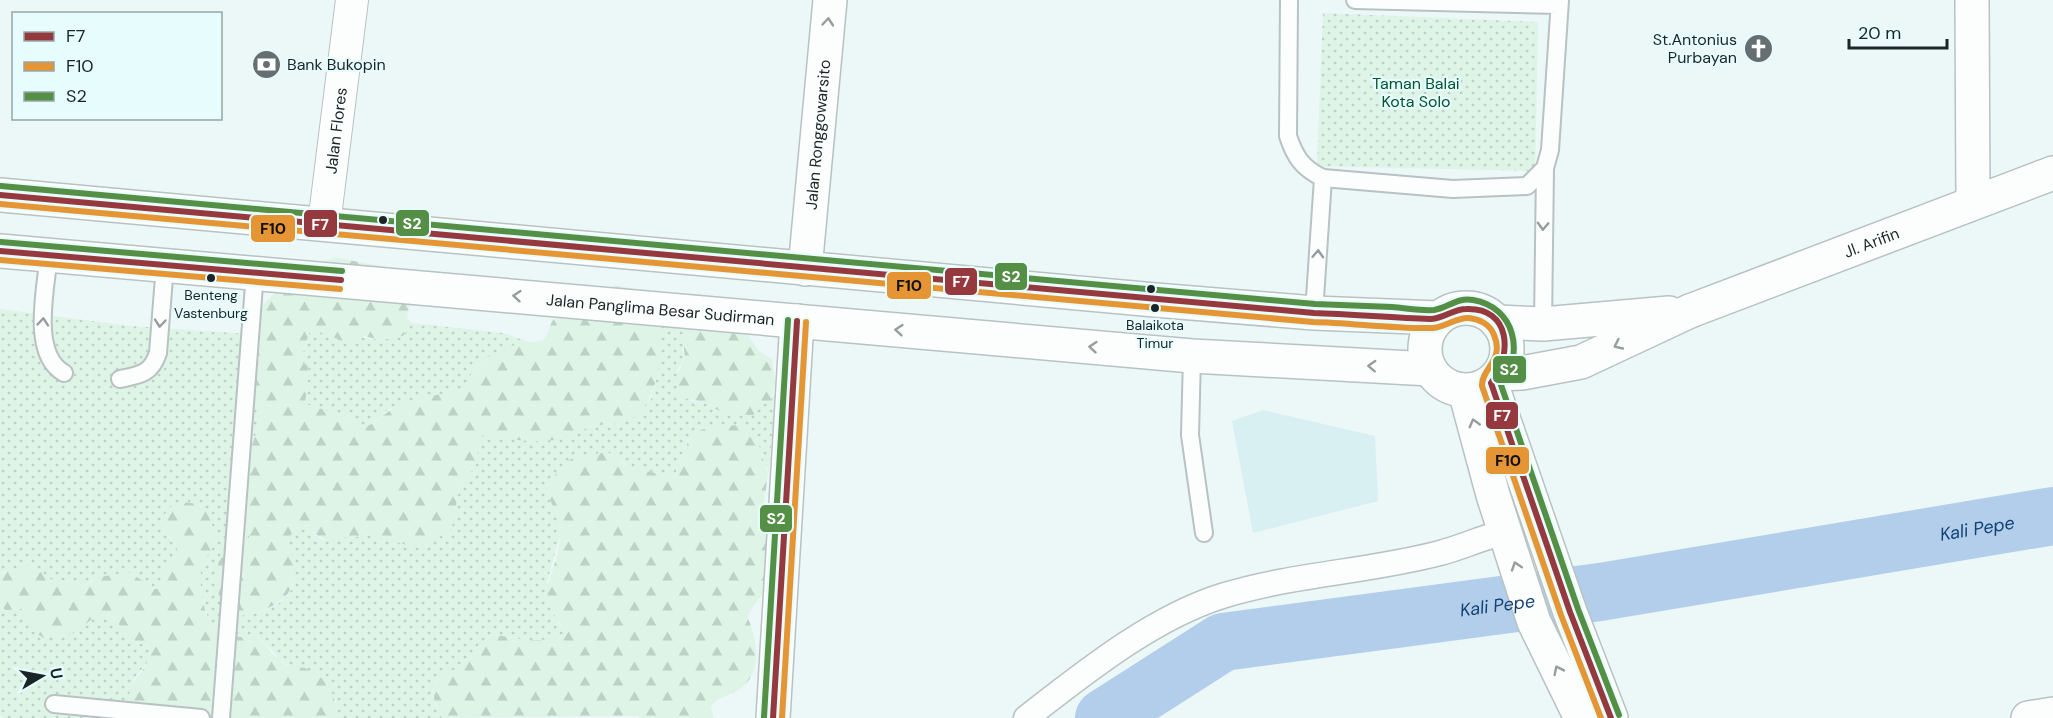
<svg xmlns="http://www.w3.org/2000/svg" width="2053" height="718" font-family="'DM Sans',sans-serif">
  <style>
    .built { fill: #d8f0f2 }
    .grass { fill: url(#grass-dots) }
    .forest { fill: url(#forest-firs) }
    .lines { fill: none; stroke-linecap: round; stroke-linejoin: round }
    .river { stroke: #b2ceeb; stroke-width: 58 }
    .service-casing { stroke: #b8c2c3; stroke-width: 20 }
    .pedestrian-casing { stroke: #b8c2c3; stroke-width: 27 }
    .minor-casing { stroke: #b8c2c3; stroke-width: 34 }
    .tertiary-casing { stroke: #b8c2c3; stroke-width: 36 }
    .secondary-casing { stroke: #b8c2c3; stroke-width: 36 }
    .service { stroke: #fcfefe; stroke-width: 16 }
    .pedestrian { stroke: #fcfefe; stroke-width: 24 }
    .minor { stroke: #fcfefe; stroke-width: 32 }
    .tertiary { stroke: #fcfefe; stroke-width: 33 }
    .secondary { stroke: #fcfefe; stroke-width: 33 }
    .bus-1-casing { stroke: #e7fcfd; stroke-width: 10 }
    .bus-2-casing { stroke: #e7fcfd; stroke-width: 10 }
    .bus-3-casing { stroke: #e7fcfd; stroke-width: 10 }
    .bus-1 { stroke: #96393f; stroke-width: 6 }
    .bus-2 { stroke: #e59534; stroke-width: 6 }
    .bus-3 { stroke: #548f45; stroke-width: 6 }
    .oneway { stroke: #979c9d }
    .bus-dot { fill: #1c2526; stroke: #e7fcfd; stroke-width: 2 }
    .labels { text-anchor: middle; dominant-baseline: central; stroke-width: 4.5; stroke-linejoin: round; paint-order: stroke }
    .bus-label { font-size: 14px; fill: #1c2526; stroke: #e7fcfd }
    .poi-label { font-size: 16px; fill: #1c2526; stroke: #e7fcfd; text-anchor: end }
    .park-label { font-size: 16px; fill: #02552c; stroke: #e7fcfd }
    .street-label { font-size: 16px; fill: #1c2526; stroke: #e7fcfd }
    .water-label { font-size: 18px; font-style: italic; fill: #124274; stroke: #e7fcfd }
    .line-badge { stroke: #e7fcfd; stroke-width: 2 }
    .badge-label { font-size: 16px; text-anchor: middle; font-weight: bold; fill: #fff }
    .pale-badge-label { font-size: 16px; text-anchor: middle; font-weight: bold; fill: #111 }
  </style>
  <defs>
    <pattern id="grass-dots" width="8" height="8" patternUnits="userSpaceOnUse" patternTransform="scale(1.5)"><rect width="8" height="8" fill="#ddf4e7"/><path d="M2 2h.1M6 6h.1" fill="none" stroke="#bdd1c6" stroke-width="1.8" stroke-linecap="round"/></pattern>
    <pattern id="forest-firs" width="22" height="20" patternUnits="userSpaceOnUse" patternTransform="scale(1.5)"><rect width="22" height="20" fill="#ddf4e7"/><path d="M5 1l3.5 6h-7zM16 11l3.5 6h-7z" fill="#bdd1c6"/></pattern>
  </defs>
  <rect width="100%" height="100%" fill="#ecf7f8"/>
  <!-- built -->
  <path class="built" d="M1263,410l112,26 3,65 -125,32 -21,-112z"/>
  <!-- grass -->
  <path class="grass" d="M1323,13l215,9 -3,149 -218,-5z
    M0,309l130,17 132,9 -1,8 -8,3v51l9,12 -6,25 -5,9 -8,80 6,6 1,7 -5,7 -20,10 14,63c24,-4 56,-11 55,-41 -1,-6 0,-14 -2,-19 -4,-10 -6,-17 2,-26h14l14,10 53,-6 35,12 41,-15 9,-46 15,-18 2,-7 1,-25 91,1 20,-9 41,-7 21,-21 6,-25 2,-38 -2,-15 38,-5 -13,33 3,8 -8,14 13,30 15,1 6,5c27,0 45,4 65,-13l-7,79 -14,-38 -6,-4 -44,-4 -18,14 -13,36 -46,-10 -6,-6 -58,2 -17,28 12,30 1,14 -13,47 12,42 9,9c-30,14 -43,6 -75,2l-18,13 -10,21 -29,12c-6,14 -1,25 6,37h-105l-1,-18 -45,-34 -13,-6 -3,-7 -17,-16h-19l-27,-12c-9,-15 -15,-43 -10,-61 2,-7 8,-14 12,-20l-46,-8 9,12 -2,7 -12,10v23l-7,1 -7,-4 -57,-5 -6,5 -7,-4 -24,1 -25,-17 -26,7 -4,4z
    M412,323l91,10 23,8c-32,13 -48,14 -62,48l-75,20 -19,16 -7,2 -14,-10 -44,-13 4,-37 -6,-4 -1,-7 7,-23 7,-2 64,9 23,-4z
    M0,607l6,3 16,-1 9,21 43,3 18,-14 14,-2 12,6 15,18 15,5c7,16 -7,21 -14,33 -4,9 -1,29 -2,39h-128l-4,-3z"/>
  <!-- forest -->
  <path class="forest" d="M338,258l53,10 19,35 -3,15 5,5 -9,13 -23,4 -16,-4c-17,19 -35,-10 -55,-3l-7,22 1,8 6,3 -4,38 44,13 14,10 7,-2 30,-22 64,-14c13,-30 29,-38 60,-47 6,-1 13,1 18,-2 7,-4 7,-14 11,-20l62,-35c12,3 26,3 33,14 20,27 15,105 -18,121 -12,6 -28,3 -40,7 -8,2 -14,7 -21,9 -31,11 -59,2 -90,-1l-2,25 -2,7 -15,18 -9,46 -26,13 -15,2 -43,-12c-12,7 -26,-1 -37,8l-22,-12h-14c-11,14 -1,21 1,35 3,36 -27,46 -56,51 -25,-9 -24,-35 -20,-57l26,-16 5,-7 -1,-7 -6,-6 1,-57 12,-32 6,-25 -9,-12v-51l8,-3 -2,-34c22,-23 46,-45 79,-51z
    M687,328l58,4 14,19 13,8 3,24 -4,18 -11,5 -7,9 -26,-1 -16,-7 -6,-5 -22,-4 -4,-6 -3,-14 9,-21 -2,-15z
    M742,425l13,10 13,38 -5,39 13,36 -12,20c6,32 -8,25 -16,50 9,23 16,56 -10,72 -10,6 -21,7 -27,17l2,11h-74v-2l-197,2c-15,-26 -11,-47 23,-50l10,-20 18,-13c30,3 46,11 75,-2 -41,-46 -8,-54 -8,-101 0,-14 -9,-28 -13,-41 18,-37 22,-33 61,-39l20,15 46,10c19,-48 13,-50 68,-52z
    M182,502l17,2c10,8 19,29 14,42 -2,7 -9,12 -11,20 -4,18 0,43 10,59l27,12h18c9,7 19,23 27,27 7,3 16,2 23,5 21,9 30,27 30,49h-205c-15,-43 27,-46 16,-72l-21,-8 -9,-15 -12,-6 -14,2 -18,14 -30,5 -13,-8 -9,-21 -16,1 -6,-3v-31l11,-7 19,-4 25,17 24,-1 7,4 14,-8 29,-5 26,17 7,-1 1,-23 12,-10 2,-7 -16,-25c4,-12 9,-19 21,-21z"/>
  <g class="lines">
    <!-- river -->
    <path class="river" id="s1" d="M1104,718l119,-76 377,-50 453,-76"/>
    <defs>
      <path id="service" d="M1289,0l-1,136c7,21 14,32 35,42l130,11 74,-3 18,-18 5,-18 10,-150
        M1355,0l204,5
        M49,255c-3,32 -19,99 15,118
        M1314,313l9,-135
        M1543,324l2,-156
        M1192,356l-2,79 14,98
        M120,379c20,-4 31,-5 38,-26l7,-88
        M54,704l147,14
        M221,718l34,-446"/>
      <path id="pedestrian" d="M1026,718c58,-45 126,-100 196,-122 71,-22 146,-24 218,-43 16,-4 32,-11 48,-16"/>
      <g id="minor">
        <path id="s2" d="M324,224l28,-224"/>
      </g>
      <path id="tertiary" d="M1972,0l1,202
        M1497,322l46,2 126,-11
        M1500,374l22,-1 59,-11 109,-51
        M773,718l24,-397"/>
      <g id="secondary">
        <path d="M0,195l1155,105 159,13 125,5"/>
        <path id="s3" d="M0,251l1192,105 238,13"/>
        <path id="s4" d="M805,269l25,-269"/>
        <circle cx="1466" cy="349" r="41"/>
        <path id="s5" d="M1690,311l363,-138"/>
        <path d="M1491,383l79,229 41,106"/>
        <path d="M1465,391l28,104 41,127 47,96"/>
        <path d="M2028,718l25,-4"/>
      </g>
    </defs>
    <!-- service casing -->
    <use href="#service" class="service-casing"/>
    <!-- pedestrian casing -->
    <use href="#pedestrian" class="pedestrian-casing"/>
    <!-- minor casing -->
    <use href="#minor" class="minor-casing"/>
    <!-- tertiary casing -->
    <use href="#tertiary" class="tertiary-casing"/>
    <!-- secondary casing -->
    <use href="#secondary" class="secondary-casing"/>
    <!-- service -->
    <use href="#service" class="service"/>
    <!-- pedestrian -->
    <use href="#pedestrian" class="pedestrian"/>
    <!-- minor -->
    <use href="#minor" class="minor"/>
    <!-- tertiary -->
    <use href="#tertiary" class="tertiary"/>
    <!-- secondary -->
    <use href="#secondary" class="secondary"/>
    <defs>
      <path id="bus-1" d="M0,195l1314,118c39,1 78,5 116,6 13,0 23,-10 36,-10 45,-2 47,46 25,74l79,229 41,106
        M0,251l341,29
        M773,718l24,-397"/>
      <path id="bus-2" d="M0,204l1313,118c40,1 81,7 120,6 13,-1 24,-11 36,-10 10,1 21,6 25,17 11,25 -13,34 -12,51l79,229 40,103
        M0,260l340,29
        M782,718l24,-396"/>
      <path id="bus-3" d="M1,186l1314,118c26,1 52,2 77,3 14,1 28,4 42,3 14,-2 23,-13 39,-10 42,7 52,53 28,85l77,224 41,106
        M1,242l341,29
        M764,717l24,-397"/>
    </defs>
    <!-- bus-1 casing -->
    <use href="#bus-1" class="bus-1-casing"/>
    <!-- bus-2 casing -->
    <use href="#bus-2" class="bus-2-casing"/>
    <!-- bus-3 casing -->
    <use href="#bus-3" class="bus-3-casing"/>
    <!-- bus-1 -->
    <use href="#bus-1" class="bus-1"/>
    <!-- bus-2 -->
    <use href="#bus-2" class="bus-2"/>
    <!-- bus-3 -->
    <use href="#bus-3" class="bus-3"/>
  </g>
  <!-- one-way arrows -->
  <defs><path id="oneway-chevron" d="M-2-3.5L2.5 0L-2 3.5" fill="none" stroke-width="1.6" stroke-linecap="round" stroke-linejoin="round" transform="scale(1.5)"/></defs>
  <g class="oneway">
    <use href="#oneway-chevron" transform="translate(828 22) rotate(-85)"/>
    <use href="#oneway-chevron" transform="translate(1543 226) rotate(92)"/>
    <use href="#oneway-chevron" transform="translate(1318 254) rotate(-87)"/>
    <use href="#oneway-chevron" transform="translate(517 296) rotate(-175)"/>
    <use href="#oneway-chevron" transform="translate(43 322) rotate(-85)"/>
    <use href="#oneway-chevron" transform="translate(160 323) rotate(95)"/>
    <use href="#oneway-chevron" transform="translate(899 330) rotate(-175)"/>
    <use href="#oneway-chevron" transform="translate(1618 345) rotate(155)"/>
    <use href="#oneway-chevron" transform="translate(1093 347) rotate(-175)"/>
    <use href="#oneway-chevron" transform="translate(1372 366) rotate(-177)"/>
    <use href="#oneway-chevron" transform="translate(1474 423) rotate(-105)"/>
    <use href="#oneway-chevron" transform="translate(1516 566) rotate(-108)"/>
    <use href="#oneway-chevron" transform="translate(1558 670) rotate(-116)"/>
  </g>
  <!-- icons -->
  <defs>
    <symbol id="church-disc" viewBox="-11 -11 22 22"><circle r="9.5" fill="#656e70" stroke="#e7fcfd"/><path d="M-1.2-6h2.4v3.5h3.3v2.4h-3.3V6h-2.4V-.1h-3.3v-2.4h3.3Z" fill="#fff"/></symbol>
    <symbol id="bank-disc" viewBox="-11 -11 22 22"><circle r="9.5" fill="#656e70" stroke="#e7fcfd"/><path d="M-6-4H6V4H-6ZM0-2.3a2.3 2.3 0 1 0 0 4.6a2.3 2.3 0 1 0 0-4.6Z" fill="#fff"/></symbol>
  </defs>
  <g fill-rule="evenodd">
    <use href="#church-disc" x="1742" y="32" width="33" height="33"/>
    <use href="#bank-disc" x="250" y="48" width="33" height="33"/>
  </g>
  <!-- markers -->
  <g class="bus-dot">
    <circle cx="383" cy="220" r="5"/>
    <circle cx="211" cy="278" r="5"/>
    <circle cx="1151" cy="289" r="5"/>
    <circle cx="1155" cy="308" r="5"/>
  </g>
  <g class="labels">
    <!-- bus labels -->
    <g class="bus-label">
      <text x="211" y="295">Benteng<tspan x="211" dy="18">Vastenburg</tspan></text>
      <text x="1155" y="325">Balaikota<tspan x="1155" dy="18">Timur</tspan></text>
    </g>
    <!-- poi labels -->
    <g class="poi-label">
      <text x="1737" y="39">St.Antonius<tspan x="1737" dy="18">Purbayan</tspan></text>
      <text x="287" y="64" text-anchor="start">Bank Bukopin</text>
    </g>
    <!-- park labels -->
    <g class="park-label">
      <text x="1416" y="83">Taman Balai<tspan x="1416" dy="18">Kota Solo</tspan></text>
    </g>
    <!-- street labels -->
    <g class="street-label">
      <text stroke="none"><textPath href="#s2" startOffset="94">Jalan Flores</textPath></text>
      <text stroke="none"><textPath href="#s4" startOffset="135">Jalan Ronggowarsito</textPath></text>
      <text stroke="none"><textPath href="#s5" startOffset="194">Jl. Arifin</textPath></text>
      <text stroke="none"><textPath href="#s3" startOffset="663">Jalan Panglima Besar Sudirman</textPath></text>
    </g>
    <!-- water labels -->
    <g class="water-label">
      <text stroke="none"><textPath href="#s1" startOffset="904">Kali Pepe</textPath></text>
      <text stroke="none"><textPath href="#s1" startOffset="418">Kali Pepe</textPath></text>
    </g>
  </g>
  <g class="line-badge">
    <rect x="395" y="209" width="35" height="28" rx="6" fill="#548f45"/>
    <rect x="303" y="209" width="35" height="29" rx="6" fill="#96393f"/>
    <rect x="250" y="214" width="46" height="29" rx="6" fill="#e59534"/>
    <rect x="994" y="262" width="34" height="29" rx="6" fill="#548f45"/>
    <rect x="944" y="267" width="34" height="29" rx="6" fill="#96393f"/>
    <rect x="886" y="271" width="46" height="29" rx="6" fill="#e59534"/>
    <rect x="1492" y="355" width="35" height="29" rx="6" fill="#548f45"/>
    <rect x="1485" y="401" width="34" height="29" rx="6" fill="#96393f"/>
    <rect x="1485" y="446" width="45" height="29" rx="6" fill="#e59534"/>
    <rect x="759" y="504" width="34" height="29" rx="6" fill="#548f45"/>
  </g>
  <g class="badge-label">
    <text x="412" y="229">S2</text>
    <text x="320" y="230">F7</text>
    <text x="1011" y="282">S2</text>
    <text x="961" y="287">F7</text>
    <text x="1509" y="375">S2</text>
    <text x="1502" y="421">F7</text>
    <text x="776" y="524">S2</text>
  </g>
  <g class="pale-badge-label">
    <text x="273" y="234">F10</text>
    <text x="909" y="291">F10</text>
    <text x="1508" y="466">F10</text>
  </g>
  <!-- legend -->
  <rect x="12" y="12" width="210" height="108" fill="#e7fcfd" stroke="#96a6a7" stroke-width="1.5"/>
  <rect x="24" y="32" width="30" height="9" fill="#96393f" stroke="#96a6a7" stroke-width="1.5"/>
  <text x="66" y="42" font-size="18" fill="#1c2526">F7</text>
  <rect x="24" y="62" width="30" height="9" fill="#e59534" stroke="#96a6a7" stroke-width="1.5"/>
  <text x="66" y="72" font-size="18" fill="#1c2526">F10</text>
  <rect x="24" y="92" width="30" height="9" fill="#548f45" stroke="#96a6a7" stroke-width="1.5"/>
  <text x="66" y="102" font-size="18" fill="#1c2526">S2</text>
  <!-- north arrow -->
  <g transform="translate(42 676) rotate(80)" stroke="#e7fcfd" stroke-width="4.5" paint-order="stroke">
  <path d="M0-4.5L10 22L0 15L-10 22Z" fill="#1c2526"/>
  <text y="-9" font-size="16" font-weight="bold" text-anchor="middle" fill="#1c2526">U</text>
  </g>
  <!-- scale -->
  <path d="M1849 39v9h98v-9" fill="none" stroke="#1c2526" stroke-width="3"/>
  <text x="1858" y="39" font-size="18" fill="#1c2526" stroke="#e7fcfd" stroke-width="4.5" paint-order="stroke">20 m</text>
</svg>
